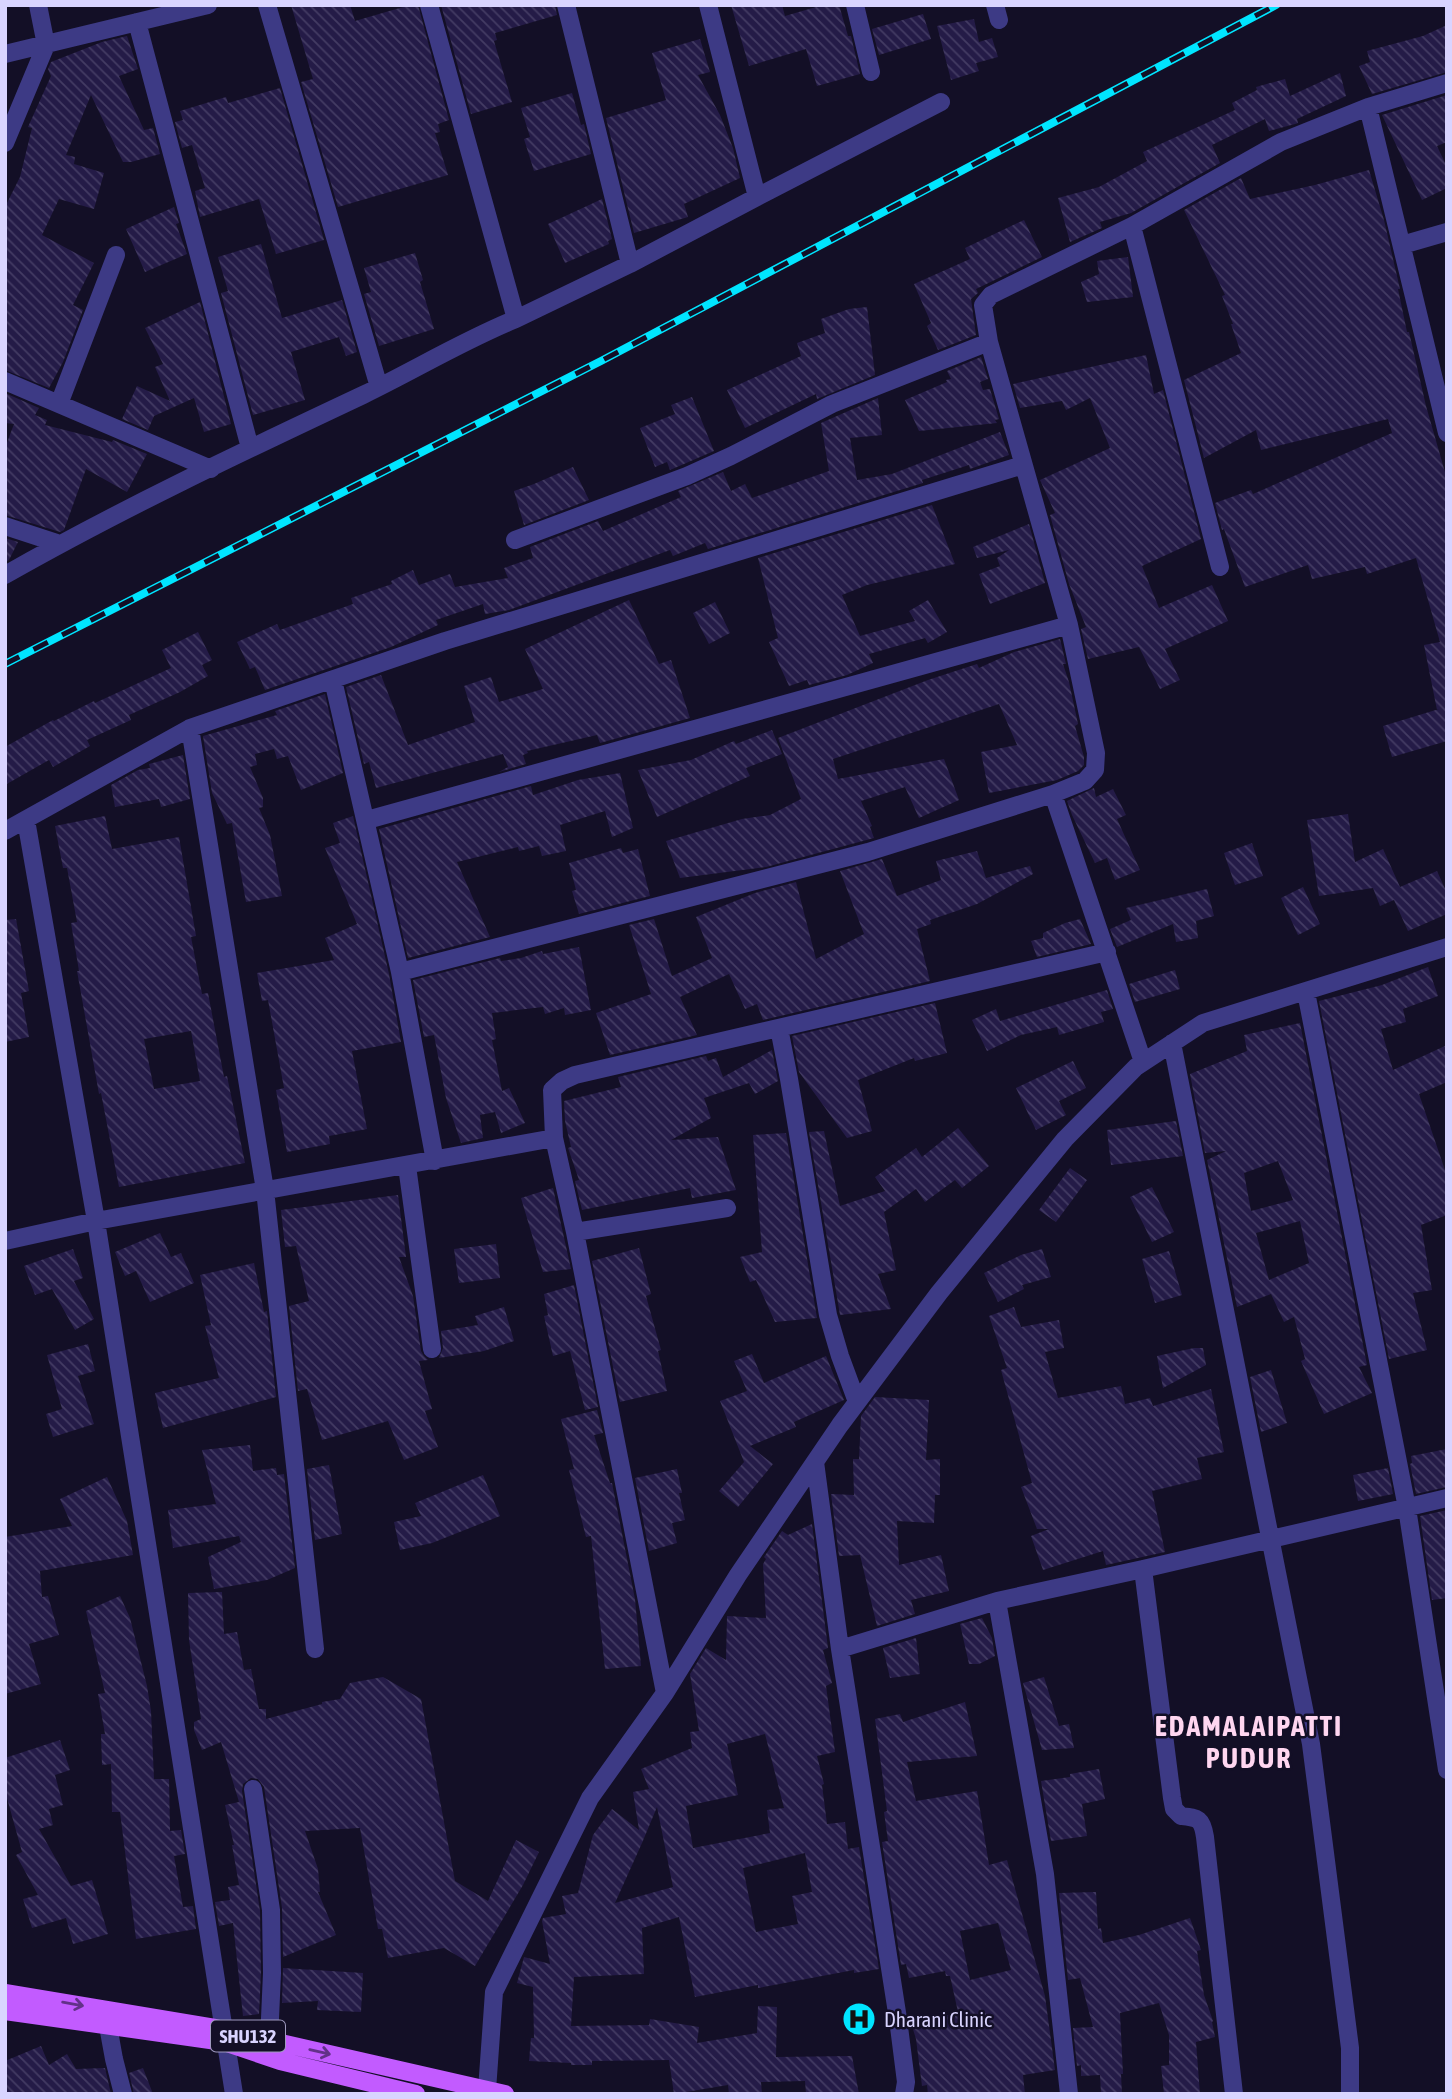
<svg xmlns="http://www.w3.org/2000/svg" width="1452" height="2099" font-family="'Asap Condensed',sans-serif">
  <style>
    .building { fill: url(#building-back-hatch); fill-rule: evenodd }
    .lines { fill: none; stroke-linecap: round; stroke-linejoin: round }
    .minor { stroke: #3d3a85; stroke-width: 18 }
    .primary { stroke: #c25bff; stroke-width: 18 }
    .rail-casing { stroke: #00e5ff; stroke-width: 8 }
    .rail { stroke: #130f26; stroke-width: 5; stroke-dasharray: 16; stroke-linecap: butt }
    .oneway { stroke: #623188 }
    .labels { text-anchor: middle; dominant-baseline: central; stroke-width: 5; stroke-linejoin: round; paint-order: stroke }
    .shield { fill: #130f26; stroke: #9e99be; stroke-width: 2 }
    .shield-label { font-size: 19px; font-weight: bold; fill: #d9d4ff }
    .poi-label { font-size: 21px; fill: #d9d4ff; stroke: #130f26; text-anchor: start }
    .district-label { font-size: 28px; font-weight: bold; letter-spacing: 2px; fill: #ffd6f0; stroke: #130f26 }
  </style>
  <defs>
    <pattern id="building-back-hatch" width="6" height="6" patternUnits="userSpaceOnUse" patternTransform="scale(1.75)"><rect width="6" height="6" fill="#241b47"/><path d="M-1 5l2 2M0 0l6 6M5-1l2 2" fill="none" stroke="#433b63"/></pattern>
  </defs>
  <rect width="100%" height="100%" fill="#130f26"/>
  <!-- building -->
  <path class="building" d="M291,5h59l5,16 55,-16h8l31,115 -11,4 2,8 -5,1 13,42 -110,32 -37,-125 12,-3z
    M441,5h114l2,10 -62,18 2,7 -3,1 18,61 -41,12z
    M731,5h51l3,11 38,-11h16l9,31h3l9,38 -43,12 -11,-37 -57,17z
    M923,14l8,25 -52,16 -7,-26z
    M974,19l5,23 13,-4 6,19 -22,6 3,8 -28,9 -14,-54z
    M1447,25v47l-75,22 -13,-28 11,-4 -3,-11 56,-15z
    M127,36l11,33 -19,7 25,54 9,-2 7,26 -29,8h-8l-32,-67 -25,60 9,2 -1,7 30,9 -10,36 -35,-10 -17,36 52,28 -21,42 10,5 -20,52 -14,26 -44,-18v-163l15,-30 12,-49 -4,-1 23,-51 -3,-7 3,-7 51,-20z
    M700,39l10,33 -12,3 22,40 13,33 7,30 -56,26 4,13 -54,16 -28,-115 60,-18 -14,-47z
    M1340,73l6,23 -49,23 1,4 -3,1 -26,7 -4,-12 -53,26 8,18 -89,50 -31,9 2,6 -32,14 -12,-44 41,-11 48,-26 -4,-9 92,-42 -3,-7 25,-13 -1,-3 29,-8 5,17z
    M280,88l44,152 -48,14 -17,-55 -59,18 -5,-26 10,-3 -13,-43 -10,3 -7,-26 8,-2 -3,-9 46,-14 2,6z
    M572,93l9,32 3,-1 7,30 -57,17 -10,-32 6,-2 -9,-29z
    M1447,95v47l-10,4 10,21v21l-25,12 -40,-85z
    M1369,170l15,50 16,69h-2l9,43h2l17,74 21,73v262l-55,16 -9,-31 56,-17 -2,1 -13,-65 16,-3 -24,-84 -49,16 -2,-7 -53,12 -4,-14 -63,22 -21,-58 -2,1 -7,-27 36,-13 2,4 139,-61 -4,-14 -127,31 -5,-20 -52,28 -20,-78 57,-27 -10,-29h2l-11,-28 3,-1 -41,-85 57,-32 9,21 65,-14z
    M602,199l10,40 -4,2 1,3 -44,19 -17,-39z
    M174,207l5,16 -3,1 11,30 -42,18 -19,-43z
    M1024,220l18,37 -66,32 2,4 -7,6 5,36 -38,15 -11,-24 4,-3 -17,-39 56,-25 -5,-11z
    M261,244l21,74 60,-18 15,52 -11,4 -7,-19 -48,15 14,48 -52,15 -32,-122 7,-2 -10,-34z
    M415,253l8,27 -3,2 14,47 -55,17 -15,-52 7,-2 -7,-24z
    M1128,257l5,40 -46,5 -6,-20 18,-8 -2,-13z
    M200,302l31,122 -27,8 -10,-34 -40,18 -6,14 -26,-11 15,-33 33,15 -15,-34 8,-3 -18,-36z
    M867,307l8,68 -58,24 -1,-5 -71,34 -18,-38 74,-34 -4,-13 28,-10 -4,-14 28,-10z
    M1146,355l8,39 9,-4 38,149 -59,27 17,42 53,-23 16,36 -63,28 15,31 -20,9 -21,-42 -51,12 -7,-30 5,-2 -17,-43 -19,-69 5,-2 -15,-33 70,-32 -20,-50 -24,12 -4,-9 -42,7 -7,-24z
    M981,357l7,22 -8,3 3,8 7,-1 9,30 -4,1 2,3 -78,8 -14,-31 42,-18 -1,-2 5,-1 -4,-8z
    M5,393l34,15 -4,7 12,5 -2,5 67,17 1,-2 34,14 -20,38 -41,-23 -22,61 -4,2 -55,-17v-67l9,-24 -9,-1z
    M692,397l22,54 -44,19 -3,-8 -12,5 -15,-39 35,-14 -4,-9z
    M878,398l4,37 -32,3 7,42 35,-6 108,-42 9,23 -39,14 -1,-4 -47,15 1,3 -215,66 -3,-6 -32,13 -3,-6 -161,60 -24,4 -2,-10 -47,16 2,5 -47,22 -126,43 -10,-23 -5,2 -13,-27 40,-18 3,6 73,-26 -2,-6 41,-14 -1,-3 22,-11 6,15 31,-11 5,13 53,-9 -4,-10 29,-10 -3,-11 68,-26 5,10 78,-34 -3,-6 45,-19 8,19 14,-7 7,14 77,-27 -8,-48z
    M573,467l16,33 -65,25 -10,-34 20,-7z
    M932,505l23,59 -88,21 -25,10 18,41 55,-15 -6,-10 19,-11 19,32 -19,11 -3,-5 -56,16 4,9 -26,12 -38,10 -2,-5 -18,6 -20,-44 9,-4 -20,-80z
    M1029,524l16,59 -55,21 -11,-30 21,-8 -3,-8 12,-8 -32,8 -4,-11z
    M5,538l13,4 -9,18 -4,2z
    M629,600l30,64 12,-4 19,58 -90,25 -3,-8 -70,16 1,2 -5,2 3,9 -27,8 9,-5 -5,-13 -127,34 -7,-26 -5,2 -18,-77 35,-12 27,70 67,-23 -11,-36 27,-9 8,25 44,-13 -18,-40z
    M715,602l15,31 -21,11 -16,-31z
    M198,632l14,28 -10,5 6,11 -28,16 -51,23 2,5 -44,20 3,6 -37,21 -4,-7 -44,25v-38l48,-27 1,1 40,-20 1,2 76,-35 -9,-18z
    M1060,639l6,25h-3l6,18 9,42 -3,2 9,31v8l-6,6 -21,9 -68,13 -8,-41 36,-7 -18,-41 -166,55 5,20 106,-20 15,41 -40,18 -14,-31 -44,14 11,25 -2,1 4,11 -108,29 -86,11 -14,-37 76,-22 28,-4 31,-16 -23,-61 150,-58 49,-16 2,4 35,-16z
    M325,694l18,79 -42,17 -13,-34 -11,3 -3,-10 -19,5 2,11 -7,2 13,31v9l-4,1 11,27 12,61 -36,6 -14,-79 -5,1 -15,-31 -9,-57 74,-21 -2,-4z
    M772,730l10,24 -36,14 4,8 -93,41 -19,-47 53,-10 43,-19 2,3z
    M183,755l7,44 -29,8 -2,-8 -44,8 -4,-22 27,-15 12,-2 -1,-4z
    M620,773l13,55 -21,9 -7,-26 -45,14 6,26 -24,5 -3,-10 -20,5 -1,-4 -61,15 33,75 -82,21 -29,-129 152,-43 2,9 45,-15z
    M1094,788l2,9 17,-8 13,26 -9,4 23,51 -25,10 -8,-22 -12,5 -23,-48 -5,-14z
    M1348,814l7,48 28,-13 17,38 37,-16 10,22v21l-39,17 -14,-31 -14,6 -7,-18 -54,8 -12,-76z
    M105,816l7,33 67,-12 17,99 -5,1 11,57 6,-1 16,84 3,-1 18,87 -126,24 -18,-94 -2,1 -22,-123h2l-8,-48 6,-1 -10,-54h-4l-8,-42zM191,1031l9,50 -46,8 -10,-50z
    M353,816l36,158 12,68 -49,9 15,78 -38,7 1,8 -43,8 -11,-62 8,-2 -16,-88 -6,1 -5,-28 77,-13 -9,-22 32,-14 -32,-76 15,-5 -7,-20z
    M1252,843l11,33 -28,9 -11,-32z
    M621,848l2,5 15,-4 12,47 -71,18 -7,-23 4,-1 -7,-27z
    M977,851l9,27 44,-12 3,8 -56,30 -47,16 1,4 -14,5 13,52 -167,39 -6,-16 -12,5 -16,-35 -49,23 17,38 -87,20 -14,-42 55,-19 -22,-69 25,-6 18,57 40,-18 -16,-41 59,-24 41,-11 20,77 48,-25 -24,-63 42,-12 15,37 44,-16 -5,-19z
    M1303,887l17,37 -22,11 -17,-37z
    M1207,889l7,27 -18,5 2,17 -22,4 -3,-18 -56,23 -7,-18 21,-9 -5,-12z
    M16,919l13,72 -8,2 8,44 -24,5v-122z
    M1080,919l11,25 -54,13 -6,-16 12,-3v-5l22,-10z
    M579,947l12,63 -26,5 -1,-7 -19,6 -2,-7 -51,6 4,26 -4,1 10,51 7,-3 16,35 -24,10 -6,-21 -15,3 3,23 -22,5 -15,-45 -12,-63 -10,2 -11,-57 87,-22 1,3 20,-3 21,-7 1,3z
    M1428,967l10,29 -35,13 3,13 -25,7 12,41 54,-25v37l-28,12 28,82v39l-26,10 11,65 -19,3 14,57 -38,9 -70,-358 63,-16z
    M1175,970l5,19 -45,13 -6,-18z
    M1107,990l6,19 -12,3 3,10 -45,13 -2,-8 -36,8 -34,16 -15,-31 24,-11 4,12z
    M935,1003l12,50 -32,8 -1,-3 -56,22 14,51 -25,7 -48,-66 -7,-36z
    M1300,1023l67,342 -8,2 13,26 -48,21 -23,-53 4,-2 -11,-42 -10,5 -13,-28 -34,13 -30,-147 19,-9 -21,2 -15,-79 57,-23 -3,-16zM1278,1161l15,39 -42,11 -7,-38zM1300,1221l9,42 -40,17 -13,-47z
    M772,1050l6,31 -23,13 -6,-11 -45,15 7,20 -40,22 47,-3 18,53 -44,8 -2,-10 -108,22 -7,-29 4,-1 -11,-32 3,-1 -6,-26 -1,-20 57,-14 -3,-10 88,-21 2,5 8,-3 7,19z
    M1073,1061l13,27 -27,13 7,14 -30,15 -20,-42z
    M1176,1121l7,35 -72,9 -4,-35z
    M958,1128l31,38 -27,22 -7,-8 -30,22 -9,-13 -32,23 12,58 -18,4 13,35 -51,6 -31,-183 15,-1 16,75 45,-15 -10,-14 41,-29 6,9z
    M786,1133l31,185 -42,4 -19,-42 -6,2 -10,-25 22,-5 -9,-117z
    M1070,1168l17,12 -31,42 -17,-12z
    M1152,1187l22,45 -22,10 -22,-45z
    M553,1188l18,81 -28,3 -22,-74z
    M398,1195l8,62h-7l14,39 8,55 3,5 4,4 -9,1 13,48 -7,2 13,36 -34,13 -16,-39 -66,19 -15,-51 -9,2 -9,-85 20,-5 -13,-55 -11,1 -4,-37z
    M160,1233l11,24 10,-4 13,30 -44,19 -14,-31 -11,5 -10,-24z
    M496,1244l4,34 -41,5 -5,-34z
    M639,1248l12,46 -5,2 15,54 -3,1 9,40 -47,11 -28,-141z
    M73,1249l10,29 -9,3 20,38 -19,11 -23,-41 -17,6 -11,-29z
    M1042,1249l9,28 -29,8 2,4 -26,13 -14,-29 37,-18z
    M1169,1251l13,44 -27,8 -13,-44z
    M254,1263l10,49 3,-1 9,86 -113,31 -8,-35 64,-15 -14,-52 6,-1 -11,-50z
    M574,1285l24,122 -13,3 -15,-59 -17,5 -9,-40 4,-1 -4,-21z
    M504,1307l10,34 -30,10 -45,7 4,-10 -2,-17 37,-6 -3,-9z
    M1014,1307l7,20 38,-7 5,28 -19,4 13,46 63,-12 4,18 25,-6 3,8 58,-17 13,63 -27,6 5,21 -50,12 13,61 -59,13 -3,-14 -60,19 -12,-34 18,-7h-12l-16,-42 11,-4 -31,-113 6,-2 -18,-52z
    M88,1344l7,27 -17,5 16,48 -41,13 -7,-23 16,-5 -15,-54z
    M1194,1348h9l3,17 -43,23 -6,-32z
    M752,1354l12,29 62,-27 18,44 -50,22 2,5 -46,19 23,18 -35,43 -19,-16 25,-29 -24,-61 27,-10 -13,-30z
    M1271,1370l16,53 -26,9 -11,-55z
    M875,1397l54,3 -3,60 14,-1v36h-5l-1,28 -37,-2 2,44 42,-10 8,36 -38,9 4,14 -38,12 -17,-71 -21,1 -8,-62 23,1 -1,-36h6l2,-43z
    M597,1410l6,23 -9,2 16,48h2l23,116 6,67 -36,3 -14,-133 -5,1 -17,-67 5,-1 -13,-50z
    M250,1445l3,26 23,-3 1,7 7,-1 11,94 -28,12 -53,9 -6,-32 33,-15 -2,-6 -66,12 -5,-38 48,-6 -14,-54z
    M1447,1449v38l-31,7 -6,-30 2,-1 -1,-7z
    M329,1465l13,69 -27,6 -8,-71z
    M1388,1468l5,26 -35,7 -5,-26z
    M677,1469l5,24h-3l6,27 -13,3 5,20 -28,8 -14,-73z
    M483,1475l17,41 -68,27 -32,7 -6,-28 27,-6 -6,-13z
    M107,1477l20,44 6,34 -93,16 2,26 6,-1 11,39 -30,9 12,40 -36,10v-157l67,-11 -12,-27z
    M1447,1510v88l-15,2 -12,-84z
    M812,1524l16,124 -5,2 9,33 -6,3 9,66 -18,4 7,28 -2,1 5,39 18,-2 3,27 11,-2 20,122 -25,4v-3l-96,18v-3l-63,12 -16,-80 -37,11 2,46 -70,3 -3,49 78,-1 1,-6 49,8 -2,16 60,-10 1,-27 19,1 -1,50 76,-1 7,38h-53l-1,-13 -44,1 1,12h-33l-1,-9 -54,9 -5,-34 -77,1v4h-21v-2l-42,-2 2,-23h3l-1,-51 -16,-4 7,-26 26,7 -8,-43 1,-3 23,-4 -4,-18 16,-3 15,-58 19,-26 27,21 -6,-38 16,-3 -8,-20 51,-21 -2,-16 9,-1 -9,-57 16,-26 20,12 1,-44 39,2 -3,-54 3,-5 -2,-2 18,-26 6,4zM765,1734l19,74 -17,2 3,23 -77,15 -7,-42 52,-11 -11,-51zM657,1807l16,80 -58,16 27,-60zM805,1853l7,39 -20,4 6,28 -42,8 -13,-64z
    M222,1592l2,42 13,-2 7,38 7,-1 8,40h7v10l56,-15v-2l18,-3 10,-16 33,-6 38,22 34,182 33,20 28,-61 23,12 -16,33 -48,81 -31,-18 -56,10 -6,-29h-4l-18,-101 -55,3 13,38 2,23h-2l18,43 -53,22 -1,-49 -18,-121 -6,-8 -7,-1 -8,6 -1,7 18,120 1,62 -2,41 -16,2 -10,-93 -14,3 -4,-24 15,-2 -2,-13 11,-2 -7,-40h2l-9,-40 14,-3 -18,-60 -19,8 -8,-20v-8l7,-3 -12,-79 -1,-47z
    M120,1596l10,22 17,68 4,25 3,68h15l1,52 11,-1 4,24 -11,2 9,51 10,-1 3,23 -60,10 -16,-127h-8l-1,-48 -9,1 -1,-31h4l-7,-40 7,-1 -19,-82z
    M982,1618l10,20 3,18 -16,8h-10l-9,-40z
    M916,1638l4,36 -30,4 -7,-30z
    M1044,1677l15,49 10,-2 5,24 -32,2 -19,-67z
    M965,1702l12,54 -70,6 9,39 61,-10 12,74 18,-5 38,136 10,74 -32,5 2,19h-97l-1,-9 -5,1 -6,-47 -4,-13 46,-14 -8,-36h-4l-1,-5 -36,7 -3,-14 -5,1 -19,-123 6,-1 -4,-29 3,-1 -12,-92 25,-5 3,8zM998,1923l13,47 -41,10 -10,-49z
    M60,1740l10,30 -15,5 8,30 -14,4 4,16 -14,4 32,57 21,-6 16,54 -35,10 -7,-26 -34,10 -9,-29 15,-4 -22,-40 6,-3 -17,-61v-33z
    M1099,1769l6,30 -23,5 5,32 -36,5 -10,-60 29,-4v-3z
    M1096,1892l2,37 3,-1 2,15 36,-8 51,-17 11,32 -4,1 7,44 9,26 -1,1 3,15 -19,5 4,52h-36l-3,-28 8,-1v-30l-10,-32 -39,10 3,61h-2l1,20h-21l-1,-19 -19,1v-11l-4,1 -4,-38 20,-1 -13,-49 -12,2 -9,-87z
    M283,1968l80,5 -2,39 -44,-2 1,-9 -36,2z
    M41,2046l8,19 18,-11 9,15 29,-1 6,26h-106v-33z
    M143,2068l10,26h-19l-5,-21z"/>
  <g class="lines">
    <!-- minor -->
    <path class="minor" d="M267,5l112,382
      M855,5l16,67
      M995,5l4,15
      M137,22l113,426
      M5,54l203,-49
      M1368,107l79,326
      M5,143l41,-98 -8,-40
      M757,197l184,-95
      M1132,226l88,341
      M1402,245l45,-13
      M630,264l127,-67 -49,-192
      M516,319l114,-55 -64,-259
      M5,381l206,88
      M59,404l57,-149
      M5,526l55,18
      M515,540l172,-64 44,-20 101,-52 157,-62
      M5,575c116,-66 237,-123 358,-180 52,-25 99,-54 153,-76l-87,-314
      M333,680l67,292 35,189
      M190,728l75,462 50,459
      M1053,794l90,268
      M26,820l70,401 138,873
      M367,820l702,-195
      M5,831l185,-103 255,-87 578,-176
      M400,972l468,-120 185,-58 32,-13 10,-11 1,-17 -27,-128 -80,-283 -6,-37 8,-10 141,-69 149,-84 87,-35 79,-24
      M1306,992l101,516 40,262
      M779,1028l10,51 39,236 12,41 17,46
      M1172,1043l139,701 39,304v46
      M407,1166l25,183
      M575,1232l152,-24
      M5,1241l91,-20 458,-83
      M815,1462l25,187 58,370 8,63 -2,12
      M1143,1569l29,229 2,11 7,7c17,2 21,2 24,21l29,257
      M997,1601l48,273 24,220
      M840,1649l157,-48 146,-32 304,-71
      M665,1693l-90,-461 -21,-94 -2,-48 10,-9 13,-6 532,-123
      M253,1789l18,121 1,63 -3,68
      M108,2026l6,33 9,35
      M487,2090l7,-98 96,-194 75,-105 73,-118 102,-150 99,-132 126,-154 71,-72 67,-44 244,-76"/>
    <!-- primary -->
    <path class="primary" d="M5,1993l210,35 290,66
      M5,2011l219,31 56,19 136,33"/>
    <defs>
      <path id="rail" d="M5,664l596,-303 675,-356"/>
    </defs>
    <!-- rail casing -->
    <use href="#rail" class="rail-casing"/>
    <!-- rail -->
    <use href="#rail" class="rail"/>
  </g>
  <!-- one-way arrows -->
  <defs><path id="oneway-shaft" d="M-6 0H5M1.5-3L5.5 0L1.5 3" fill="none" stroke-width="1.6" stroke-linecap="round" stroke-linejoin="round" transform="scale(1.75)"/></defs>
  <g class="oneway">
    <use href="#oneway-shaft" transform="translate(73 2004) rotate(10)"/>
    <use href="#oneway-shaft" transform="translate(320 2052) rotate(13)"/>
  </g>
  <!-- icons -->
  <defs>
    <symbol id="hospital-disc" viewBox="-11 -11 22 22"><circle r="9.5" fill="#00e5ff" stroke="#130f26"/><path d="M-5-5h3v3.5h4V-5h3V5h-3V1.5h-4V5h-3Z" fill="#111"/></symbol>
  </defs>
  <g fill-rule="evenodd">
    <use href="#hospital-disc" x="840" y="2000" width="38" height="38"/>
  </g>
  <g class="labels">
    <!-- shield labels -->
    <rect class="shield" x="211" y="2020.5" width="74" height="31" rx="5"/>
    <g class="shield-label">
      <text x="248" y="2036">SHU132</text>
    </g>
    <!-- poi labels -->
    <g class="poi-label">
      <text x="884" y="2019">Dharani Clinic</text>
    </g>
    <!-- district labels -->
    <g class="district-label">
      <text x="1249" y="1726">EDAMALAIPATTI<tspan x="1249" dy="32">PUDUR</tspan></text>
    </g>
  </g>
  <!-- border -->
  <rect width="1452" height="2099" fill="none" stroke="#d9d4ff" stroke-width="14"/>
</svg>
